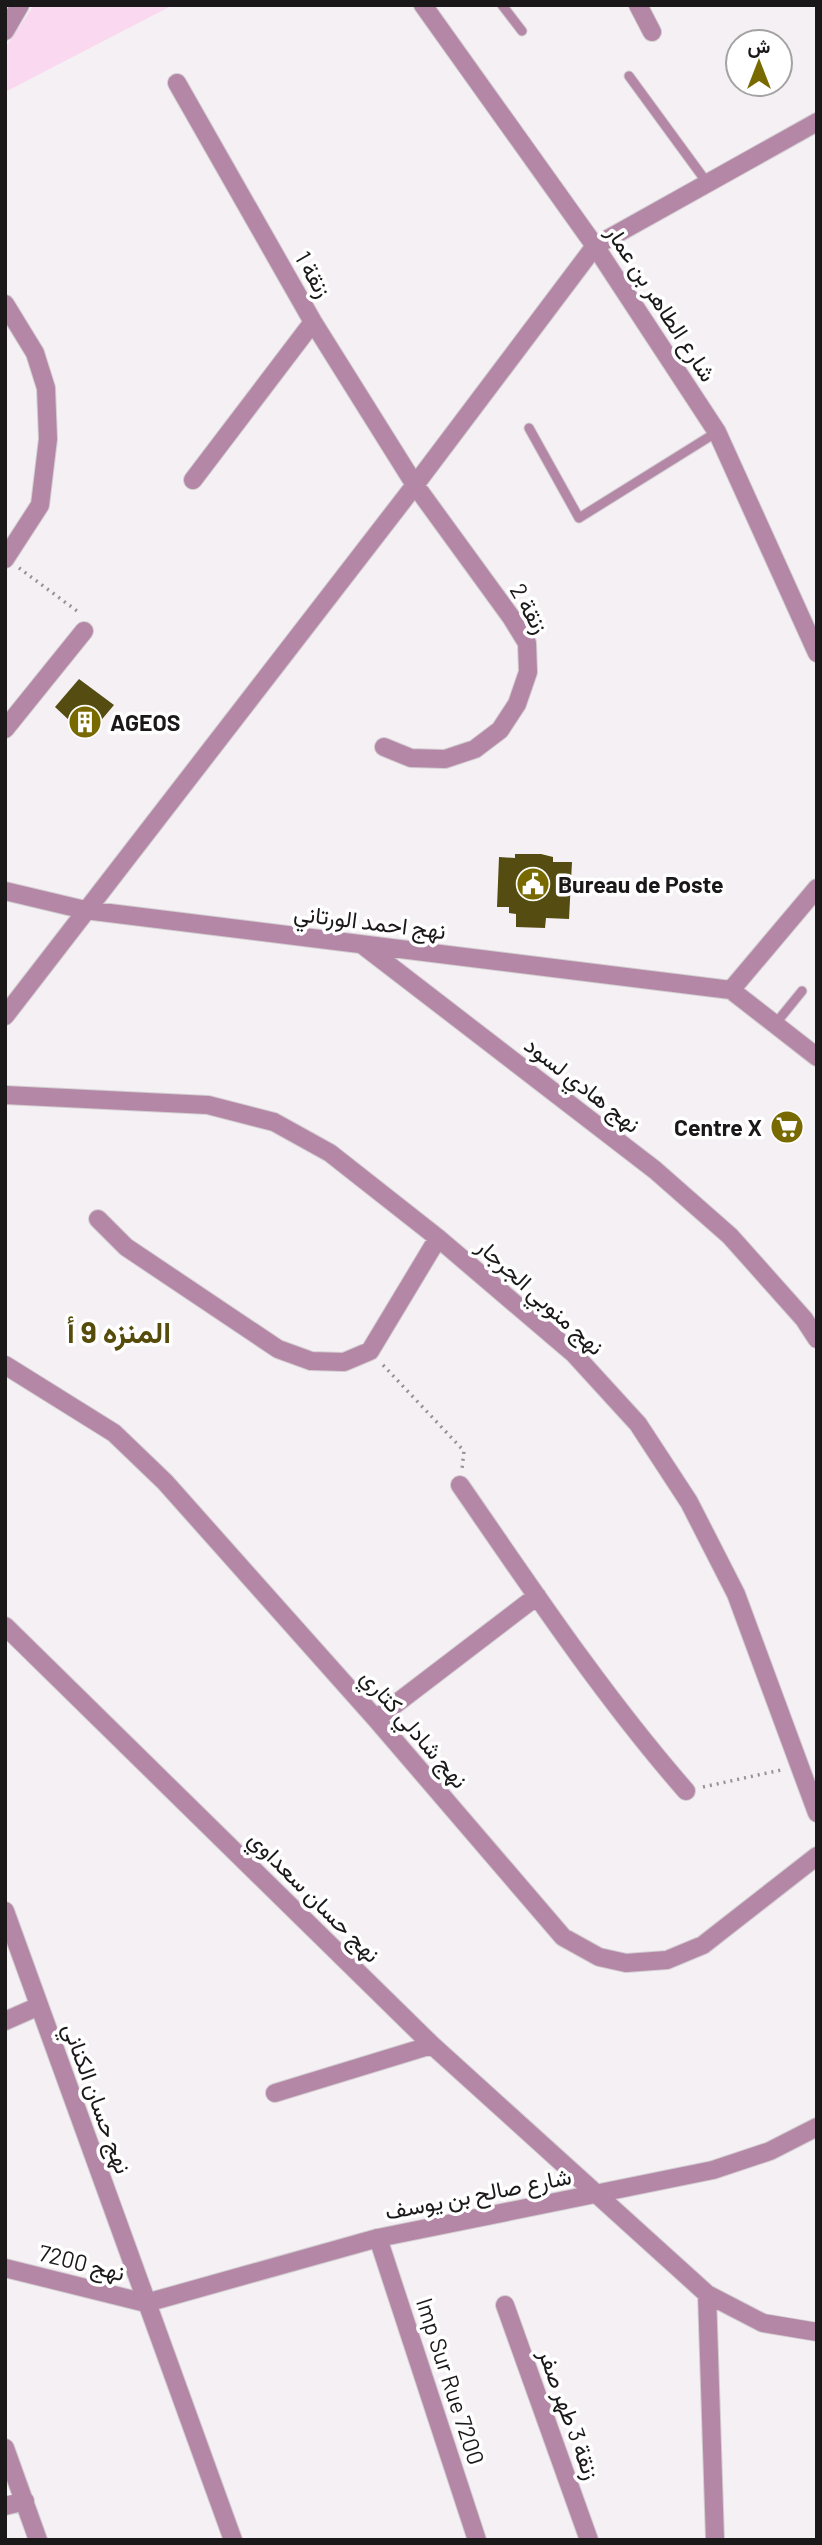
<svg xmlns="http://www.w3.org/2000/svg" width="822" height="2545" font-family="Barlow,Vazirmatn,sans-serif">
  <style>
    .green { fill: #fad8ef }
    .building { fill: #554c11 }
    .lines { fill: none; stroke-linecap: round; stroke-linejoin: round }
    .service-casing { stroke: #d2cdd0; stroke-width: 11 }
    .minor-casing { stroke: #d2cdd0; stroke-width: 20 }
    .tertiary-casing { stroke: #d2cdd0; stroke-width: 20 }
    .path { stroke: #969294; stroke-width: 3.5; stroke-dasharray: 2 5; stroke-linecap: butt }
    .service { stroke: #b487a7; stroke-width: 9 }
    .minor { stroke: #b487a7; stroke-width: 18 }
    .tertiary { stroke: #b487a7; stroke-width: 18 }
    .labels { text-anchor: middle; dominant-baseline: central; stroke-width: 7; stroke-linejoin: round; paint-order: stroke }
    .street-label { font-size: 23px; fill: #1a1819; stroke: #fff }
    .poi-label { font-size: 23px; font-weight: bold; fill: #1a1819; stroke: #fff; text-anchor: start }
    .district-label { font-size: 30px; font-weight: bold; fill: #554b0b; stroke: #fff }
  </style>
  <rect width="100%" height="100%" fill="#f5f0f3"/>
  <!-- green -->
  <path class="green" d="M34,5h139l-168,87v-44z"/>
  <!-- building -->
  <path class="building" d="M79,679l35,26 -27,32 -32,-30z
    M515,854h26l12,3v5h19l-3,57 -23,-1 -1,10 -29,-1v-13l-7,-1v-6h-12l2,-50 16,1z"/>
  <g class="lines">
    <defs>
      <path id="service" d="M502,5l20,26
        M629,76l79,108
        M529,428l50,90 138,-86
        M776,1023l26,-32"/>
      <path id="minor" d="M638,5l14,27
        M177,83l136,239 102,163 96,132 16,26 1,29 -11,32 -17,26 -25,19 -30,10 -34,-1 -27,-11
        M5,304l30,49 11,35 2,51 -8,66 -35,54
        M193,480l120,-158
        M5,729l79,-98
        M5,891l80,19 646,80 86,67
        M364,946l291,224 75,66 74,83 13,20
        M731,990l86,-102
        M5,1016l410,-531 180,-239 222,-124
        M5,1095l203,10 66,17 56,31 108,85 136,116 64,70 51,78 47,92 81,219
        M98,1219l28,28 152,102 33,12 33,1 26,-11 68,-113
        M5,1365l109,68 51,49 211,237 187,218 36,20 27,6 41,-3 36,-15 114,-89
        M460,1485c71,103 143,211 226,306
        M5,1626l427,419 275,249 56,29 54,9
        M376,1719l161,-123
        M5,2021l34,-15
        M275,2093l157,-48
        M378,2238l99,302
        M5,2268l141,35
        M707,2294l8,246
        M505,2305l84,235
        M5,2448l33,92
        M5,2506l20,-5"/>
      <path id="tertiary" d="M423,5l172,241 122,186 100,221
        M5,31l15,-26
        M5,1911l228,629
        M146,2303l232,-65 335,-68 57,-19 47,-24"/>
    </defs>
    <!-- service casing -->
    <use href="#service" class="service-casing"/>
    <!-- minor casing -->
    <use href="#minor" class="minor-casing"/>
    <!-- tertiary casing -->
    <use href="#tertiary" class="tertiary-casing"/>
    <!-- path -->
    <path class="path" d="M19,568l58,43 1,4
      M383,1365l81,86 -2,18
      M703,1787l78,-17"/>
    <!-- service -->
    <use href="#service" class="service"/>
    <!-- minor -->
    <use href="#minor" class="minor"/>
    <!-- tertiary -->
    <use href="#tertiary" class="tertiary"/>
  </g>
  <!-- icons -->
  <defs>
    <symbol id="building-disc" viewBox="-11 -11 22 22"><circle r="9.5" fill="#786a00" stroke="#fff"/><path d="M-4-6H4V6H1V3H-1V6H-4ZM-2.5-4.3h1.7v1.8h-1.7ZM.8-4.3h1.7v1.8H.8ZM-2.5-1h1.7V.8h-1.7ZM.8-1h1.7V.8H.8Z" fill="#fff"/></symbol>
    <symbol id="civic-disc" viewBox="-11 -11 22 22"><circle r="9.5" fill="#786a00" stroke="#fff"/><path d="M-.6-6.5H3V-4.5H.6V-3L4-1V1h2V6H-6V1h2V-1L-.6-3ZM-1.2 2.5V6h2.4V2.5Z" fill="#fff"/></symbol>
    <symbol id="supermarket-disc" viewBox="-11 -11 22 22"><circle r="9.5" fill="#786a00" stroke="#fff"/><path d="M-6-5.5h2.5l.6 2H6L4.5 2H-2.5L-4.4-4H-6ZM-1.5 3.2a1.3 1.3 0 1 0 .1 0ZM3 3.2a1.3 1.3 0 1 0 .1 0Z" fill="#fff"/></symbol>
  </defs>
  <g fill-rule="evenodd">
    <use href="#building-disc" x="66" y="703" width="38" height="38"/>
    <use href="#civic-disc" x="514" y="865" width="38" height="38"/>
    <use href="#supermarket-disc" x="768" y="1108" width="38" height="38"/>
  </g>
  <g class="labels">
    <!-- street labels -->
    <g class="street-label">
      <text transform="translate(314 274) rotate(60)">زنقة 1</text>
      <text transform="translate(662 303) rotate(57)">شارع الطاهر بن عمار</text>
      <text transform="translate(530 608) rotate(60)">زنقة 2</text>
      <text transform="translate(370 921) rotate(7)">نهج احمد الورتاني</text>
      <text transform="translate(583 1084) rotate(38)">نهج هادي لسود</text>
      <text transform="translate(541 1296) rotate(42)">نهج منوبي الجرجار</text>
      <text transform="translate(415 1728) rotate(49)">نهج شادلي كتاري</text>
      <text transform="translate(315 1896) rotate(45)">نهج حسان سعداوي</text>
      <text transform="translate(98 2098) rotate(70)">نهج حسان الكناني</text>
      <text transform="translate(478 2193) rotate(-11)">شارع صالح بن يوسف</text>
      <text transform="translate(82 2262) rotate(14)">نهج 7200</text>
      <text transform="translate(451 2381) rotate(72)">Imp Sur Rue 7200</text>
      <text transform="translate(570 2414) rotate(70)">زنقة 3 طهر صفر</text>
    </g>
    <!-- poi labels -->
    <g class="poi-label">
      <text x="110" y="722">AGEOS</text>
      <text x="558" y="884">Bureau de Poste</text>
      <text x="762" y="1127" text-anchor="end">Centre X</text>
    </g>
    <!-- district labels -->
    <g class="district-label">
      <text x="119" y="1331">المنزه 9 أ</text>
    </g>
  </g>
  <!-- border -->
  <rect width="822" height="2545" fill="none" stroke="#1a1819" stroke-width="14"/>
  <!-- north arrow -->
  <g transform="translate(759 63)"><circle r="33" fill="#ffffff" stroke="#a3a3a3" stroke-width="2"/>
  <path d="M0-5L12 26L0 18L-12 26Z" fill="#786a00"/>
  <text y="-10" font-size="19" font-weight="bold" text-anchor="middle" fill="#1a1819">ش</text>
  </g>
</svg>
